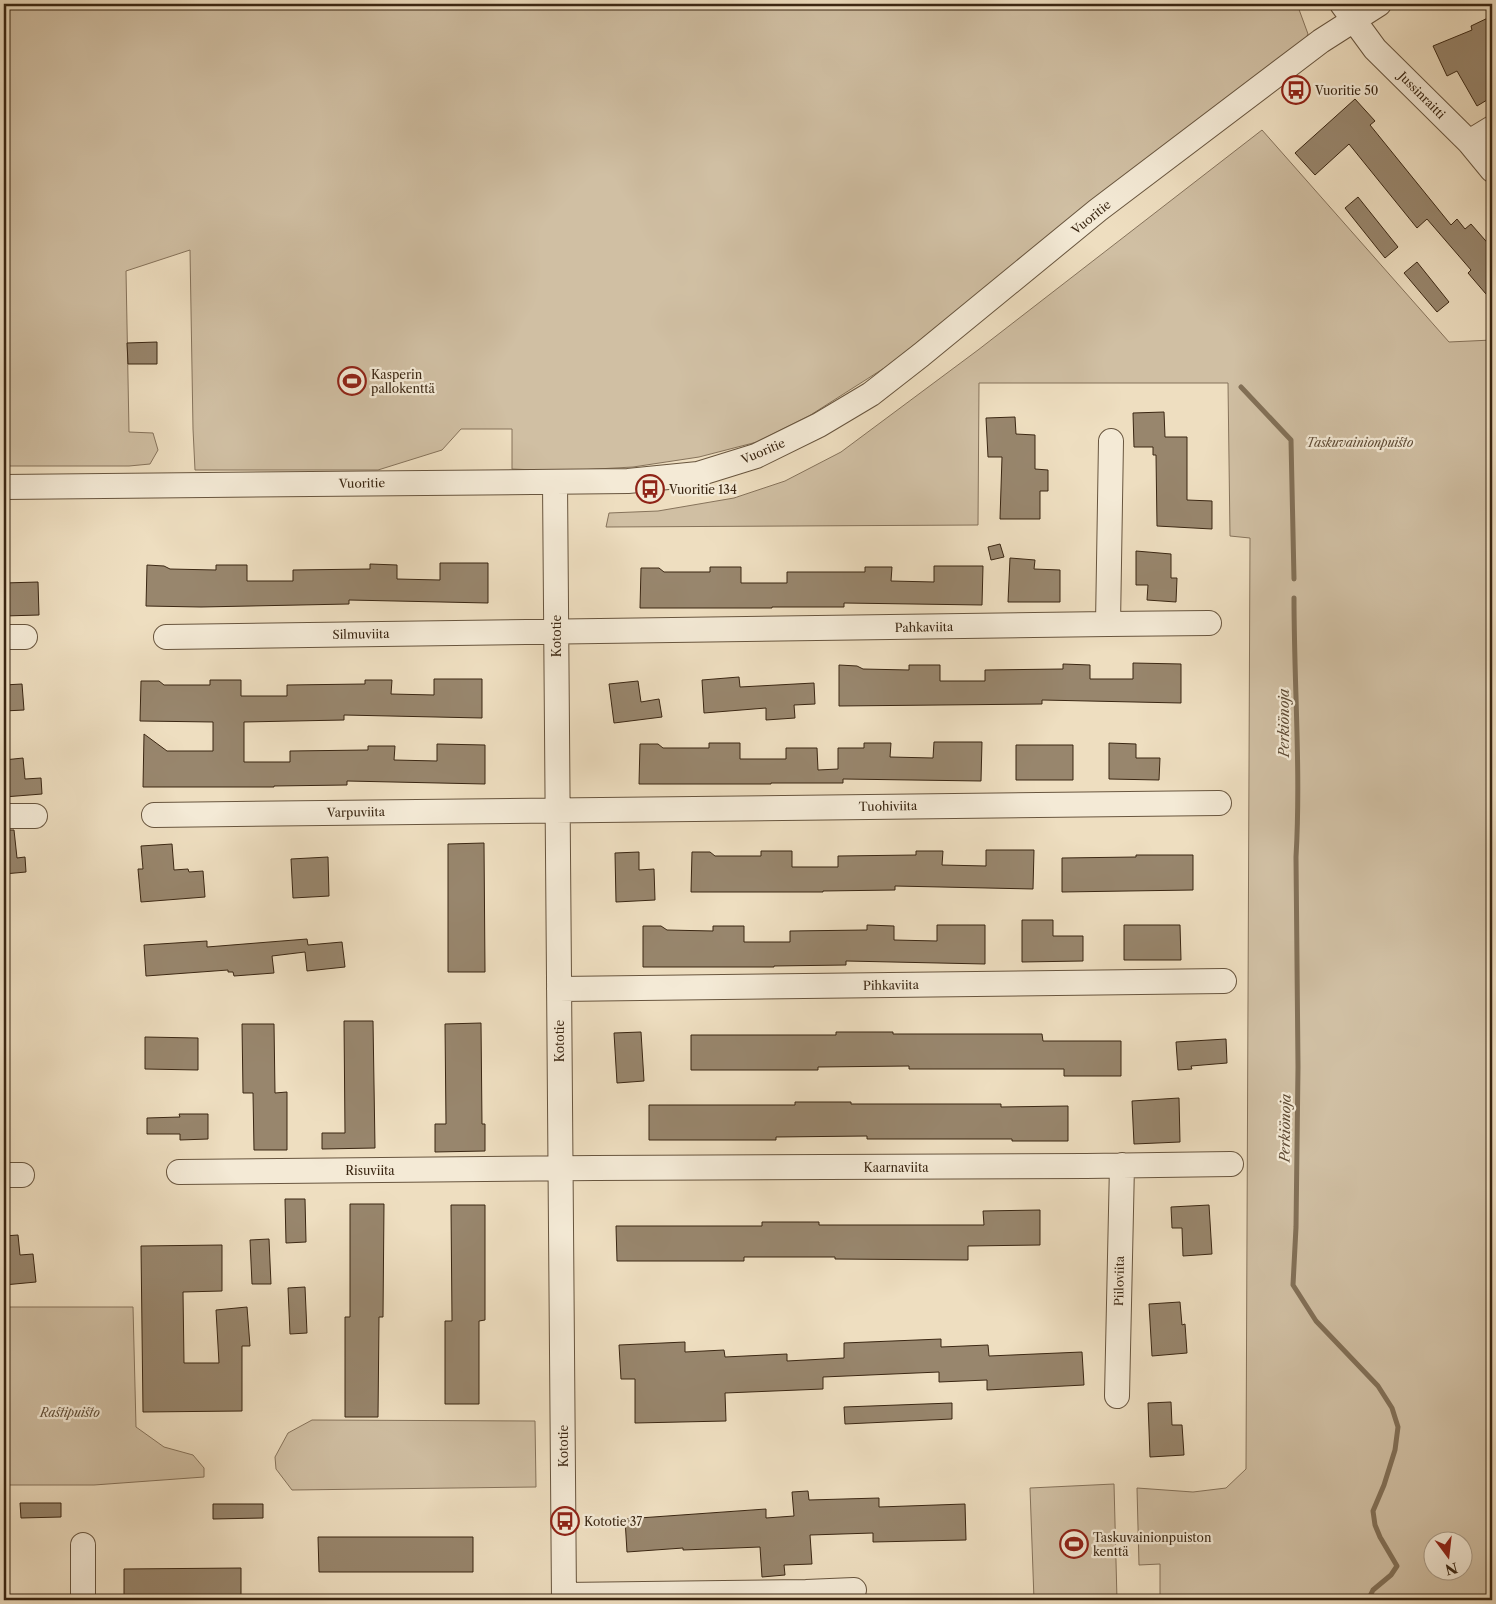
<svg xmlns="http://www.w3.org/2000/svg" width="1496" height="1604" font-family="'Libre Caslon Text',serif">
  <style>
    .green { fill: #d0bfa3; stroke: #86735b; fill-rule: evenodd }
    .lines { fill: none; stroke-linecap: round; stroke-linejoin: round }
    .stream { stroke: #827057; stroke-width: 5 }
    .building { fill: #98866d; stroke: #3b2713 }
    .minor-casing { stroke: #68553e; stroke-width: 26 }
    .minor { stroke: #f4ead6; stroke-width: 24 }
    .labels { text-anchor: middle; dominant-baseline: central; stroke-width: 4.5; stroke-linejoin: round; paint-order: stroke }
    .poi-label { font-size: 12px; fill: #3b2713; stroke: #f4ead6; text-anchor: start }
    .street-label { font-size: 12px; fill: #3b2713; stroke: #f4ead6 }
    .park-label { font-size: 12px; font-style: italic; fill: #604d37; stroke: #f4ead6 }
    .water-label { font-size: 14px; font-style: italic; fill: #5e4b35; stroke: #f4ead6 }
  </style>
  <rect width="100%" height="100%" fill="#eedec0"/>
  <filter id="stains"><feTurbulence type="fractalNoise" baseFrequency=".004" numOctaves="4"/><feColorMatrix values="0 0 0 0 .2 0 0 0 0 .09 0 0 0 0 .02 0 0 0 .5 -.17"/></filter>
  <radialGradient id="worn" r=".72"><stop offset=".6" stop-color="#630" stop-opacity="0"/><stop offset="1" stop-color="#630" stop-opacity=".3"/></radialGradient>
  <!-- green -->
  <path class="green" d="M4,4h1293l11,30 -3,6 -189,142 -227,183 -80,51 -52,26 -58,15 -66,10 -73,4 -48,-2v-40h-51l-19,21 -64,20h-183l-2,-41 -3,-179 -64,21 3,161 24,1 5,17 -8,14 -21,2h-125z
    M1262,130l187,212 43,-2v1260h-332v-36l-21,1 -2,-77 56,4 33,-4 20,-19 4,-931 -20,-2 -2,-153h-249l-1,142 -372,2 3,-14 49,-2 76,-13 51,-17 56,-29 137,-102zM1434,1542h30v30h-30z
    M4,1307h129l3,120 28,20 29,8 11,13v9l-110,8h-90z
    M312,1420l223,1 1,66 -244,3 -16,-21 -1,-12 13,-24z
    M1114,1484l3,116h-83l-4,-112z"/>
  <g class="lines">
    <!-- stream -->
    <path class="stream" d="M1241,387l50,53 3,139
      M1294,598c0,87 7,173 2,259l2,210 -2,160 -3,58 23,36 62,65 14,22 6,19 -3,23 -11,35 -11,26 2,14 5,12 17,29 -6,9 -18,15 -5,10"/>
  </g>
  <!-- building -->
  <path class="building" d="M1492,16v81l-15,9 -20,-35 -10,5 -14,-30 39,-16 -1,-4z
    M1355,99l20,22 -5,4 81,100 6,-6 8,10 6,-5 21,24v53l-24,-28 3,-3 -44,-51 -10,9 -68,-84 -34,31 -20,-22z
    M1358,197l40,50 -13,11 -40,-50z
    M1417,262l32,40 -12,10 -33,-39z
    M157,342v22h-29l-1,-21z
    M1164,412l1,25h22v63l25,1v28l-55,-3 -1,-71h-3v-8h-19l-1,-34z
    M1015,417l1,17 19,1v34l13,1v21h-8v28h-40l2,-62h-14l-2,-39z
    M1000,544l4,13 -13,3 -3,-13z
    M1136,551l35,3v24h6l-1,24 -29,-2 1,-15h-12z
    M1010,558l25,2 -1,9 26,1v32h-52z
    M440,563h48v40l-139,-3v4l-148,3 -55,-1 1,-41 17,1 6,3 46,1v-5h31v16h46v-11l77,-1v-5l27,1v14l43,1z
    M934,566h49l-1,39 -138,-2v4h-72v1h-132l1,-40h18l5,4h46v-5h31v16h46v-11h78v-5h27l-1,14 43,1z
    M38,582l1,33 -35,1v-33z
    M1133,663l48,1v39l-139,-3v4l-203,2v-41l18,1 6,3 46,1v-5h31v16h45v-11l78,-1v-5l27,1v14h43z
    M739,677l1,10 74,-4 1,21 -21,1 1,13 -29,2v-12l-62,5 -2,-33z
    M434,679h48v39l-138,-3v5l-100,2v40h46v-11l78,-1v-4h27l-1,14 43,1v-17l48,1v39l-138,-3v4l-73,1v1h-131l1,-53 23,17h46v-29l-73,-1 1,-40h18l5,4h46v-5h31v16h46v-11l78,-1v-4h27l-1,14 43,1z
    M638,681l3,21 18,-3 3,18 -48,6 -5,-39z
    M22,684l2,26 -20,1v-26z
    M934,742h48l-1,39 -138,-2v4h-72v1h-132l1,-40h18l5,4h46v-5h31v16h46v-11h31l1,22 20,-1v-21h26v-5h27l-1,14 43,1z
    M1109,743l27,1v14h24l-1,22 -50,-1z
    M1016,745h57v35h-57z
    M23,758l2,21 16,-1 1,16 -38,3v-37z
    M4,830h10l3,28 8,-1 1,15 -22,2z
    M484,843l1,129h-37v-128z
    M172,844l2,26 14,-1 1,3 14,-1 2,26 -64,5 -3,-33h5l-2,-23z
    M986,850h48l-1,39 -138,-3v4l-72,1v1h-132l1,-40h18l5,4h46v-5h31v16h46v-11l78,-1v-4h27l-1,14 44,1z
    M639,852v18l15,-1 1,31 -39,2 -1,-49z
    M1136,855h57v35l-131,2v-34l74,-1z
    M328,857l1,39 -36,2 -2,-39z
    M1022,920h31v16h30v25l-61,1z
    M867,925l27,1v14l43,1v-16h48v39l-139,-3v4l-72,1v1h-131v-41h18l6,4 46,1v-5h31v16h46v-11l77,-1z
    M1124,925h56l1,35h-57z
    M307,939l1,6 34,-3 3,25 -38,4 -2,-19 -33,4 2,17 -40,3 -1,-4h-5v-2l-82,6 -2,-31 63,-4v6z
    M344,1021h29l2,127 -53,1v-16h23z
    M481,1023l1,101h3v27l-50,1v-28h11l-1,-100z
    M242,1024h32l1,69 12,-1v58h-33l-1,-57h-10z
    M641,1032l3,49 -27,2 -3,-50z
    M836,1032h57v2h149l1,7h78v35h-57v-7h-155v-3l-91,1v3h-127v-35h145z
    M145,1037l53,1v32l-53,-1z
    M1226,1039l1,24 -36,3 1,3 -14,1 -2,-28z
    M1179,1098l1,44 -46,2 -2,-43z
    M795,1102h56v2h150v3l67,-1v35h-56v-2h-145v-3l-91,1v3h-127v-35h146z
    M179,1114h29v25l-28,1v-6h-33v-16l33,-1z
    M285,1199h20l1,43 -20,1z
    M350,1204h34l-1,113h-4l-1,100h-33v-100h5z
    M451,1205h34v115l-6,1v83h-34v-83h7z
    M1209,1205l3,49 -29,2 -1,-28h-10l-1,-21z
    M1040,1210v35l-72,1v14l-133,-1v-2h-91v4h-127l-1,-35h146v-4h57v3h165l-1,-14z
    M18,1235l2,20 13,-1 3,28 -32,3v-49z
    M269,1239l2,45h-19l-2,-44z
    M222,1245v46l-39,1 1,71h35l-3,-53 31,-3 3,39h-8v65l-99,1 -2,-166z
    M305,1287l2,46 -17,1 -2,-46z
    M1180,1302l2,23 3,-1 2,29 -35,3 -3,-52z
    M941,1339v8l47,-2 1,11 93,-4 2,33 -97,5v-10l-48,2v-10l-116,5v12l-98,4 1,28 -91,2v-44h-14l-2,-34 66,-3v10l39,-2 1,7 62,-3v7l57,-3v-15z
    M1171,1402l1,23h10l2,30 -34,2 -2,-54z
    M952,1403v16l-107,5 -1,-17z
    M808,1491l1,9 70,-2v9l86,-3 1,36 -93,2v-9l-63,2 2,29 -28,1 1,10 -23,2 -2,-30 -77,3v-2l-56,4 -2,-33 141,-10v9l28,-2 -2,-24z
    M20,1503h41v14l-40,1z
    M213,1504h50v14l-50,1z
    M318,1537h155v35h-154z
    M241,1568v32h-117v-31z"/>
  <g class="lines">
    <defs>
      <path id="minor" d="M1342,4l33,45 94,93 23,28
        M1469,142l23,-14
        M555,482l9,1118
        M4,487l624,-6 70,-7 58,-18 63,-31 52,-31 50,-39 177,-145 223,-169 58,-37
        M1108,624l101,-1
        M4,637h21
        M166,637l942,-13 3,-183
        M154,815l1065,-12
        M4,816h31
        M559,989l665,-8
        M179,1172l416,-4 491,-2 145,-2
        M4,1175h18
        M1117,1396l5,-231
        M83,1545v55
        M564,1595l242,-3 48,-2"/>
    </defs>
    <!-- minor casing -->
    <use href="#minor" class="minor-casing"/>
    <!-- minor -->
    <use href="#minor" class="minor"/>
  </g>
  <!-- icons -->
  <defs>
    <symbol id="bus-ring" viewBox="-11 -11 22 22"><circle r="9.5" fill="#f4ead6" stroke="#8f2418" stroke-width="1.5"/><path d="M-5-6H5V4H4V6H2V4H-2V6H-4V4H-5ZM-3.5-4V0h7V-4ZM-3.5 1.2v1.5H-2V1.2ZM2 1.2v1.5H3.5V1.2Z" fill="#8f2418"/></symbol>
    <symbol id="stadium-ring" viewBox="-11 -11 22 22"><circle r="9.5" fill="#f4ead6" stroke="#8f2418" stroke-width="1.5"/><path d="M0-5a6.5 5 0 1 0 0 10a6.5 5 0 1 0 0-10ZM-3.5-1.8h7v3.6h-7Z" fill="#8f2418"/></symbol>
  </defs>
  <g fill-rule="evenodd">
    <use href="#bus-ring" x="1280" y="74" width="32" height="32"/>
    <use href="#stadium-ring" x="336" y="365" width="32" height="32"/>
    <use href="#bus-ring" x="634" y="473" width="32" height="32"/>
    <use href="#bus-ring" x="549" y="1505" width="32" height="32"/>
    <use href="#stadium-ring" x="1058" y="1528" width="32" height="32"/>
  </g>
  <g class="labels">
    <!-- poi labels -->
    <g class="poi-label">
      <text x="1315" y="90">Vuoritie 50</text>
      <text x="371" y="374">Kasperin<tspan x="371" dy="14">pallokenttä</tspan></text>
      <text x="669" y="489">Vuoritie 134</text>
      <text x="584" y="1521">Kototie 37</text>
      <text x="1093" y="1537">Taskuvainionpuiston<tspan x="1093" dy="14">kenttä</tspan></text>
    </g>
    <!-- street labels -->
    <g class="street-label">
      <text transform="translate(1422 95) rotate(45)">Jussinraitti</text>
      <text transform="translate(1091 217) rotate(-39)">Vuoritie</text>
      <text transform="translate(763 451) rotate(-23)">Vuoritie</text>
      <text transform="translate(362 483) rotate(-1)">Vuoritie</text>
      <text transform="translate(924 627) rotate(-1)">Pahkaviita</text>
      <text transform="translate(361 634) rotate(-1)">Silmuviita</text>
      <text transform="translate(556 636) rotate(-90)">Kototie</text>
      <text transform="translate(888 806) rotate(-1)">Tuohiviita</text>
      <text transform="translate(356 812) rotate(-1)">Varpuviita</text>
      <text transform="translate(891 985) rotate(-1)">Pihkaviita</text>
      <text transform="translate(559 1041) rotate(-90)">Kototie</text>
      <text x="896" y="1167">Kaarnaviita</text>
      <text x="370" y="1170">Risuviita</text>
      <text transform="translate(1119 1281) rotate(-89)">Piiloviita</text>
      <text transform="translate(563 1446) rotate(-90)">Kototie</text>
    </g>
    <!-- park labels -->
    <g class="park-label">
      <text x="1360" y="442">Taskuvainionpuisto</text>
      <text x="70" y="1412">Rastipuisto</text>
    </g>
    <!-- water labels -->
    <g class="water-label">
      <text transform="translate(1284 723) rotate(-90)">Perkiönoja</text>
      <text transform="translate(1285 1128) rotate(-89)">Perkiönoja</text>
    </g>
  </g>
  <!-- margin -->
  <rect width="1496" height="1604" fill="none" stroke="#eedec0" stroke-width="20"/>
  <rect x="5" y="5" width="1486" height="1594" fill="none" stroke="#3b2713" stroke-width="2.5"/>
  <rect x="10" y="10" width="1476" height="1584" fill="none" stroke="#3b2713"/>
  <!-- north arrow -->
  <g transform="translate(1448 1556) rotate(165)"><circle r="24" fill="#f4ead6" stroke="#aa9c88"/>
  <path d="M0-4L9 19L0 12L-9 19Z" fill="#8f2418"/>
  <text y="-8" font-size="14" font-weight="bold" text-anchor="middle" fill="#3b2713">N</text>
  </g>
  <rect width="100%" height="100%" filter="url(#stains)"/>
  <rect width="100%" height="100%" fill="url(#worn)"/>
</svg>
